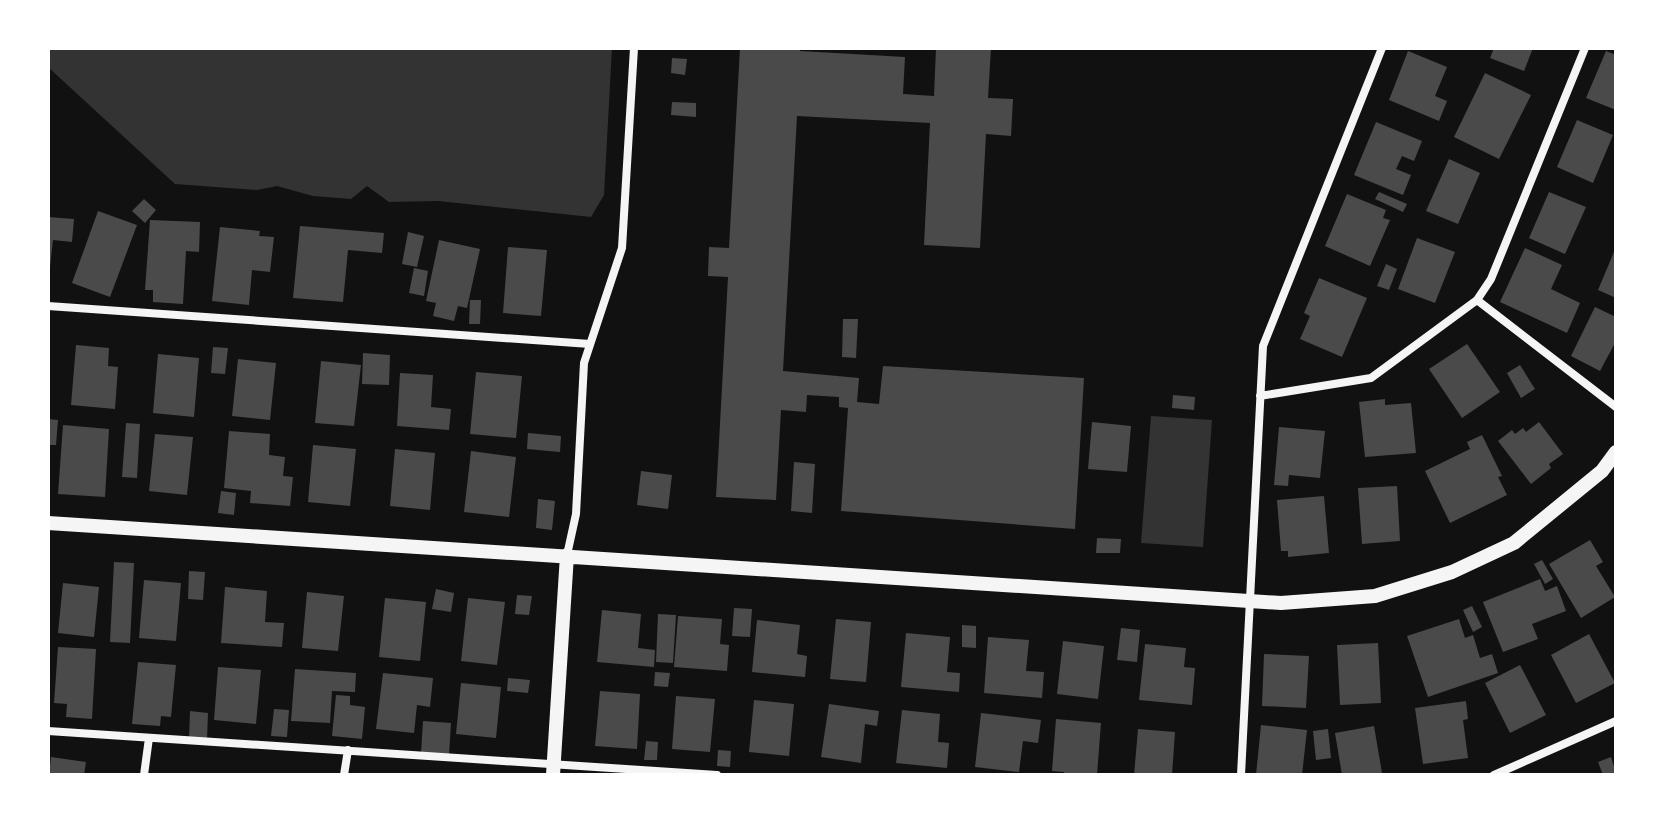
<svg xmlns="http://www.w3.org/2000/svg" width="1664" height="823" font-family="'Libre Baskerville',serif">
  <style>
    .water { fill: #333 }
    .building { fill: #4a4a4a }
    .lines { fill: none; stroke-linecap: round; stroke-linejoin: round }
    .minor { stroke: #f5f5f5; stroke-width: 8 }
    .tertiary { stroke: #f5f5f5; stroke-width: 14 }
  </style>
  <rect width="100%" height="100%" fill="#111"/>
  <!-- water -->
  <path class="water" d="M48,48h564l-8,147 -13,22 -153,-16 -49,1 -22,-16 -16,13 -38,-3 -36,-10 -20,4 -82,-6 -127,-117z
    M1151,416l61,4 -9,127 -62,-4z"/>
  <!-- building -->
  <path class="building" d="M740,48h60v3l105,6 -2,37 31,2 2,-48h55l-3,50 25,1 -2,37 -25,-2 -6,114 -56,-3 6,-122 -133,-7 -14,255 76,7 -2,24 22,2 4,-38 201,12 -9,151 -234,-18 7,-103 -9,-1v-10l-32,-2 -1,17 -25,-2 -5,90 -60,-3 12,-220 -20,-1 1,-29 20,1z
    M1494,48h39l-9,23 -34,-13z
    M1408,51l39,16 -12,29 12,5 -8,20 -50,-21z
    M1606,51l10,4v55l-30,-12z
    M672,58l15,1 -2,16 -14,-2z
    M1485,73l46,22 -32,64 -45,-22z
    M672,102l24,1v14l-25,-2z
    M1577,120l36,15 -20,48 -36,-16z
    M1376,122l46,19 -8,20 -12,-5 -6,13 15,6 -8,20 -49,-20z
    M1449,159l31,14 -22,51 -32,-13z
    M1379,192l28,12 -4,8 -28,-13z
    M1549,192l37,15 -21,47 -36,-16z
    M1347,194l39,16 -3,8 7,2 -20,46 -45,-20z
    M144,199l12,11 -11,13 -13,-12z
    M98,211l39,14 -27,72 -38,-14z
    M48,217l26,2 -2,23 -19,-2 -3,27h-2z
    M150,220l50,2 -1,30 -13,-1 -3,53 -30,-2v-12h-8z
    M300,226l84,7 -2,20 -34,-3 -5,52 -50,-4z
    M220,227l40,4 -1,5 15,1 -4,35 -18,-2 -3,35 -37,-4z
    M408,232l16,4 -7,31 -15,-3z
    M1417,238l38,14 -20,51 -37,-14z
    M439,240l41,9 -13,59 -9,-2 -4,15 -21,-5 3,-13 -10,-2z
    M508,247l39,3 -6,66 -38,-3z
    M1616,247v51l-18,-8z
    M1525,248l37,17 -11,24 29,14 -13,30 -67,-31z
    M1386,264l11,5 -8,21 -12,-4z
    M414,268l14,3 -4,25 -15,-3z
    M1319,278l48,20 -25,59 -42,-18 10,-23 -6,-3z
    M470,300h11l-1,24h-11z
    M1595,307l21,10v24l-16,30 -29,-15z
    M843,319h15l-2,39 -14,-1z
    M1467,344l33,48 -38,26 -33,-49z
    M76,345l33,3 -1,18 10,1 -3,42 -44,-4z
    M213,347l15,1 -3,26 -14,-1z
    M363,353l27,2 -1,30 -27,-1z
    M158,354l41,4 -5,59 -41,-4z
    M238,359l38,4 -6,57 -38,-4z
    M321,361l40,4 -7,61 -39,-3z
    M1520,365l15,24 -14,9 -14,-25z
    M476,372l46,4 -6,62 -46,-4z
    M400,373l33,2 -2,32 20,2 -2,21 -52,-4z
    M1173,395l22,2 -1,13 -22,-2z
    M1385,399v6l26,-2 5,50 -51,4 -6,-55z
    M48,419l10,1 -2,25h-8z
    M1092,422l39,4 -4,46 -39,-3z
    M1539,422l24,32 -14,10 2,4 -20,16 -33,-43 14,-11 3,4 8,-6 3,4z
    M126,423l14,1 -3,54 -15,-1z
    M63,425l46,4 -4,68 -47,-3z
    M1279,427l46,4 -5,47 -31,-3 -1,11 -14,-1z
    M229,431l41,3 -1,21 16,2 -2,19 10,1 -3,29 -40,-3 1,-12 -27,-3z
    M528,433l33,3 -1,16 -33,-3z
    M155,434l38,3 -6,58 -38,-4z
    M1482,435l20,41 -4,1 9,18 -57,28 -25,-52 45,-22 -3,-7z
    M313,445l43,4 -6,57 -42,-4z
    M395,449l40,4 -5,57 -40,-4z
    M471,451l45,6 -7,60 -45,-5z
    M794,462l21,2 -3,49 -21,-2z
    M641,471l31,4 -4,34 -31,-4z
    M1397,486l3,55 -38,3 -4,-56z
    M221,491l15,2 -2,22 -16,-2z
    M1324,496l5,57 -41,4v-6h-7l-4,-51z
    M538,499l17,2 -3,29 -16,-2z
    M1097,538l24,1 -1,14h-24z
    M1590,540l13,22 -7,4 19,31 -34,21 -32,-54z
    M1542,560l11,19 -8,5 -11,-20z
    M114,562l20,1 -4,80 -20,-1z
    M189,571l16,1 -2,28 -15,-1z
    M1540,579l5,12 12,-5 9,25 -34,13 6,15 -35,13 -20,-50z
    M144,580l37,3 -5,58 -37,-3z
    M63,583l36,4 -5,50 -36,-4z
    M225,587l42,4 -2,31 19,1 -2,24 -61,-4z
    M436,589l18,4 -3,19 -19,-3z
    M307,592l37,4 -6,55 -36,-3z
    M517,595l15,1 -3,19 -14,-1z
    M385,598l41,4 -6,59 -41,-4z
    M468,598l37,4 -8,63 -36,-4z
    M1472,606l10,21 -9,5 -10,-22z
    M734,608l18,1 -2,28 -18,-1z
    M602,610l39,4 -3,34 17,2 -1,17 -57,-5z
    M658,614l18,1 -3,48 -17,-1z
    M678,616l44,3 -2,25 9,1 -2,26 -53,-4z
    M836,619l35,3 -5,60 -36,-3z
    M1459,619l6,19 8,-3 7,23 12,-4 6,19 -70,24 -21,-61z
    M757,620l43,5 -3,29 10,2 -2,21 -53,-5z
    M962,625l14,1v22l-14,-1z
    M1121,628l19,2 -3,32 -20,-2z
    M906,633l44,4 -3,35 13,1 -1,19 -58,-5z
    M1589,634l26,49 -39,20 -25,-48z
    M988,637l41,3 -3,31 18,1 -2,26 -58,-5z
    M1063,641l41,5 -6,53 -41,-5z
    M1378,643l3,60 -41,2 -3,-60z
    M1145,644l41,4 -2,19 11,1 -3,37 -53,-5z
    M58,647l38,2 -4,70 -26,-2 1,-13 -13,-1z
    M1264,654l45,2 -3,52 -44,-2z
    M138,662l38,3 -5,52 -10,-1 -1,10 -28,-2z
    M1520,665l26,50 -36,18 -25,-50z
    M218,667l43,3 -5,54 -42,-4z
    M295,669l61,4 -1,19 -23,-1 -2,32 -39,-2z
    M655,672l15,1 -2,14 -14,-1z
    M383,673l50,5 -3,29 -13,-2 -3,28 -38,-4z
    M508,678l22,2 -2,13 -21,-2z
    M461,683l40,4 -5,51 -40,-4z
    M600,691l40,3 -3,55 -42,-3z
    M336,695l14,1v9l15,2 -3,32 -30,-3z
    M676,696l39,3 -5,53 -38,-3z
    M754,700l40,4 -5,52 -40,-4z
    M1466,701l2,18 -5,1 5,38 -45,6 -8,-56z
    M829,704l50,7 -2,15 -12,-2 -4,39 -40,-6z
    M274,709l15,1 -2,27 -16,-1z
    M902,710l38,4 -2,28 11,1 -2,25 -51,-5z
    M190,711l18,2 -1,27 -18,-1z
    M981,713l60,7 -3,23 -15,-2 -4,31 -44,-5z
    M1056,719l45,4 -4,52h-33v-3l-12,-1z
    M423,721l28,2 -2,32 -28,-2z
    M1261,725l46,5 -5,45h-46z
    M1374,726l8,47 -40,2 -7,-42z
    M1138,729l37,3 -3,43h-38z
    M1328,729l3,29 -15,2 -3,-29z
    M646,741l12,1 -1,18h-13z
    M718,750l13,1 -1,16 -13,-1z
    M51,757l35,5 -2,13h-35z
    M1611,757l5,16 -13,2 -5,-13z"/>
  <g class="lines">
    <!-- minor -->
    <path class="minor" d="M1477,300l139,107
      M48,306l542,38
      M1260,396l111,-18 106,-78 14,-21 94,-231
      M567,555l9,-41 8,-151 38,-115 12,-200
      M48,731l669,44
      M144,775l5,-37
      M344,775l4,-25
      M1241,775l22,-429 119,-298
      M1494,775l122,-54"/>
    <!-- tertiary -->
    <path class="tertiary" d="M48,523l1233,80 94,-7 77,-24 62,-29 88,-72 14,-19
      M553,775l14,-220"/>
  </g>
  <!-- border -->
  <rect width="1664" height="823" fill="none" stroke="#ffffff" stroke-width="100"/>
</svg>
